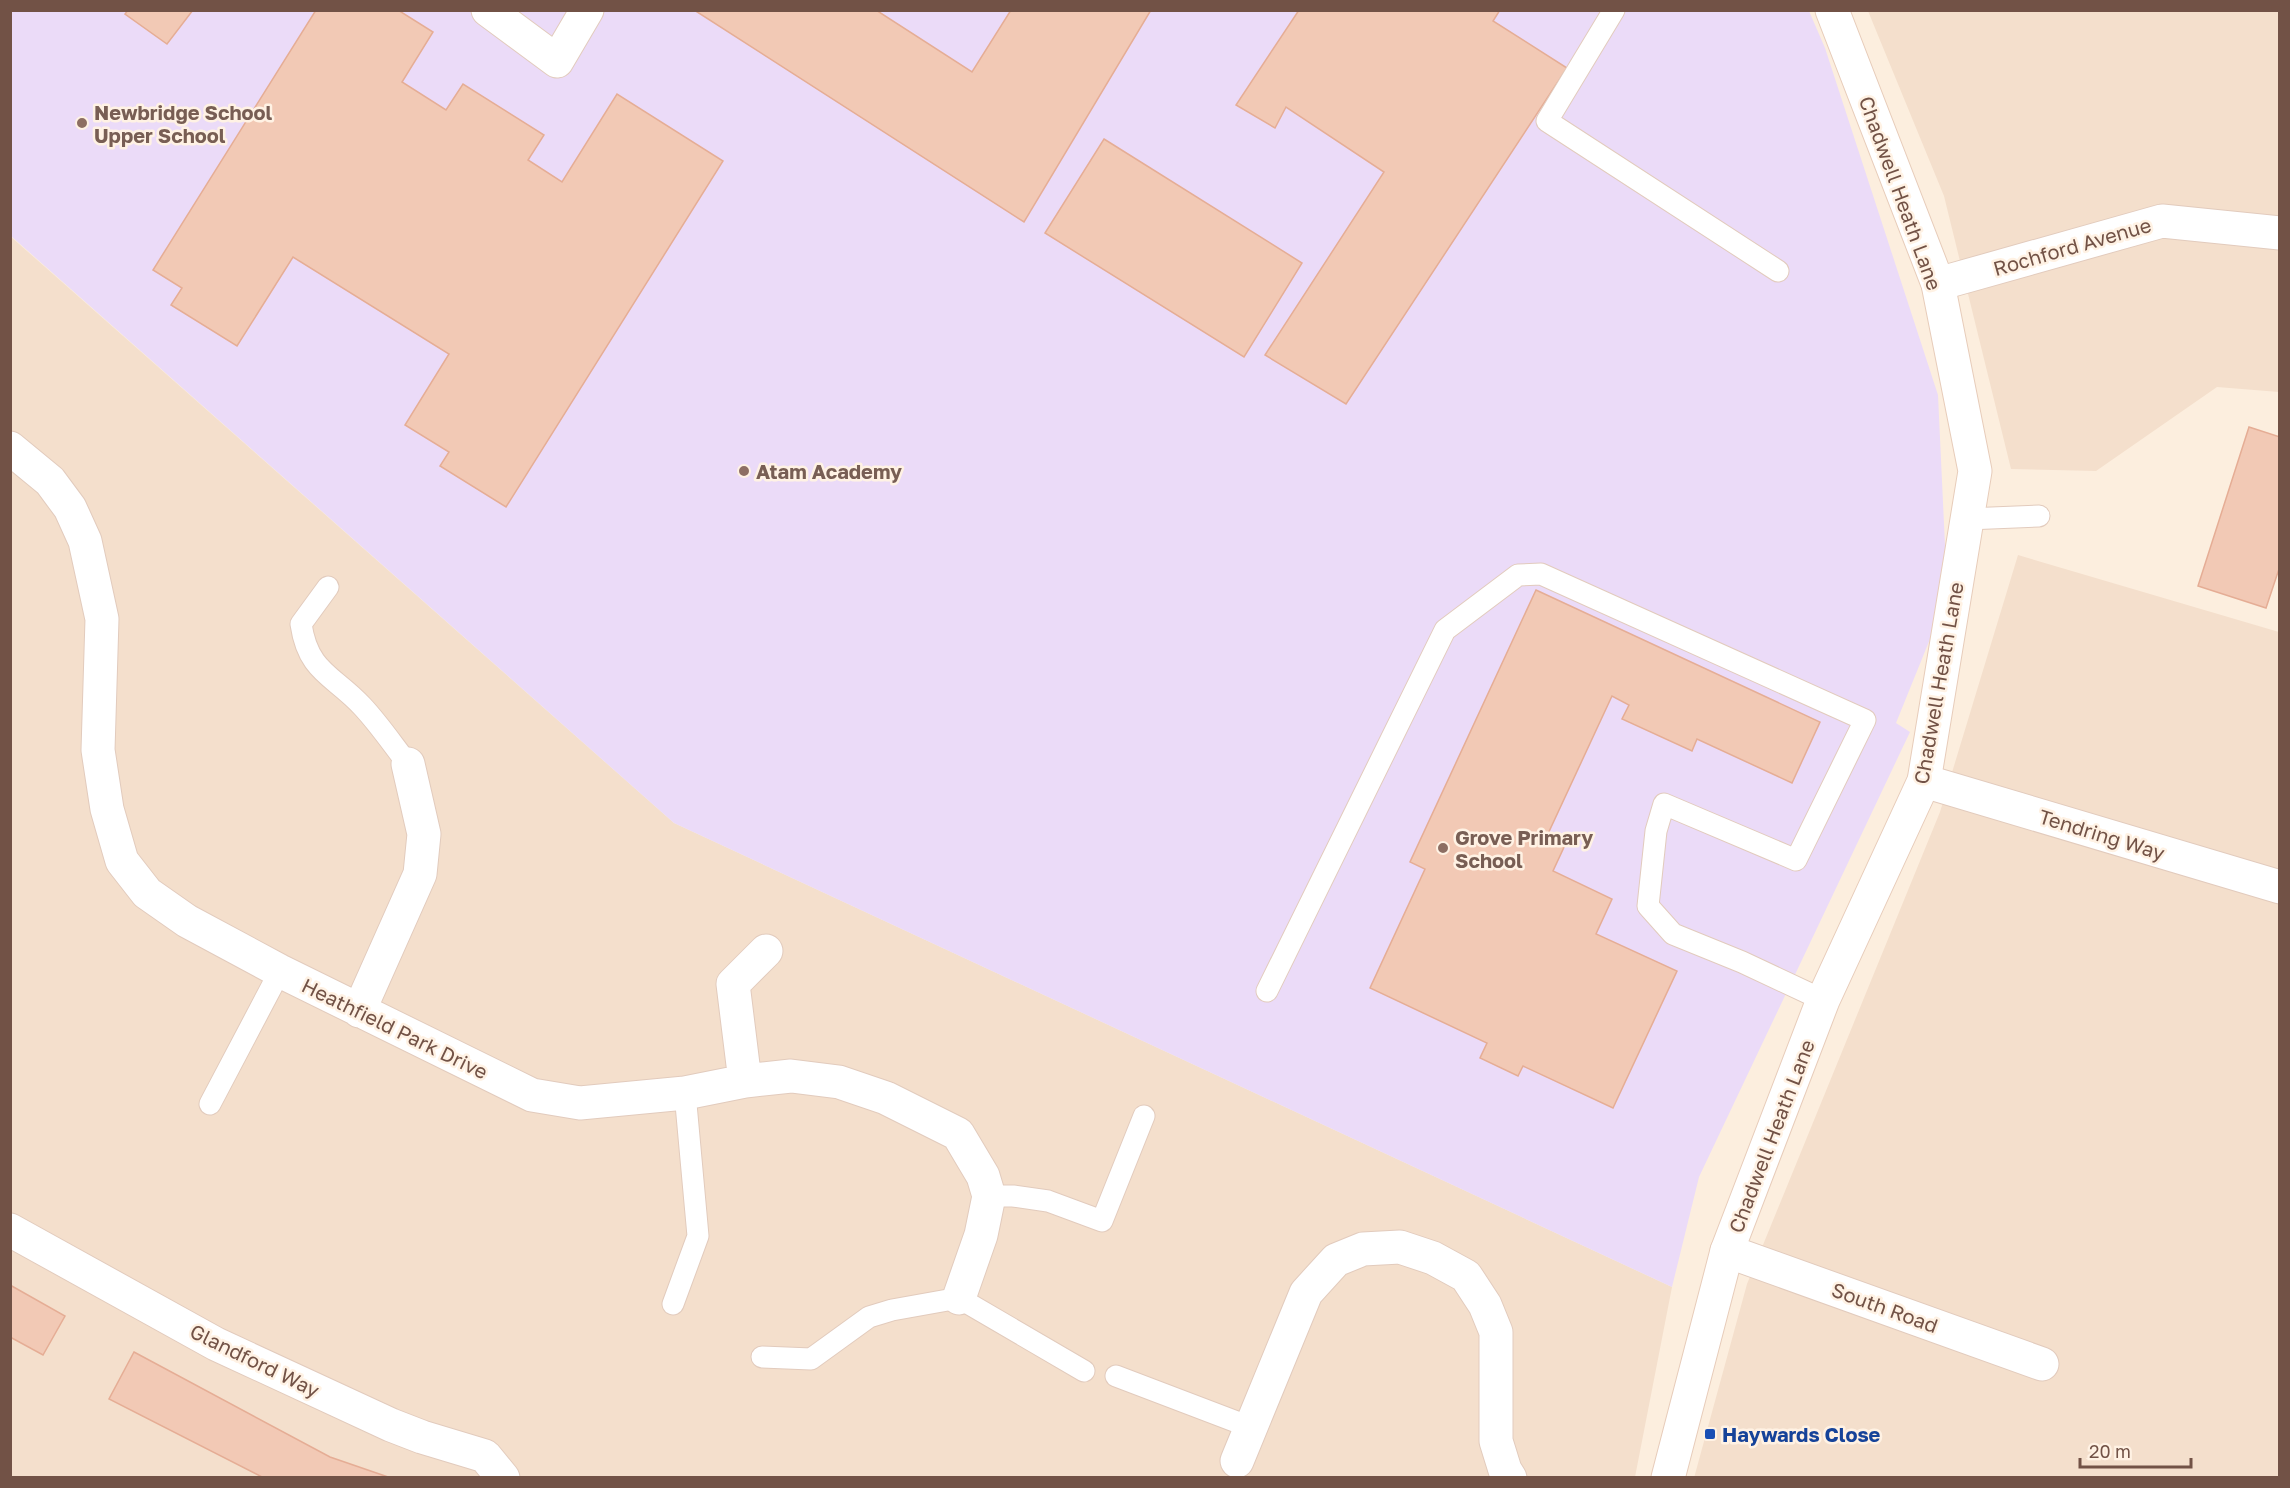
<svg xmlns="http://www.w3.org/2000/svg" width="2290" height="1488" font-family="'Golos Text',sans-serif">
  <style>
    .residential { fill: #f4dfcc }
    .education { fill: #ebdbf8 }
    .building { fill: #f2c9b5; stroke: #e5ad95; stroke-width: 1.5 }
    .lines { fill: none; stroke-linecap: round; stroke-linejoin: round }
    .lane-casing { stroke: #e2cbbd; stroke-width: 23 }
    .street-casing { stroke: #e2cbbd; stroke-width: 35 }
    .secondary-casing { stroke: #e7ccba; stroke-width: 35 }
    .lane { stroke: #fff; stroke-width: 21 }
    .street { stroke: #fff; stroke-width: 33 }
    .secondary { stroke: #fff; stroke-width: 33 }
    .education-dot { fill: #8d6e63; stroke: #fff2e4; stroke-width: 2 }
    .transit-dot { fill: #1a4fb4; stroke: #fff2e4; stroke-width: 2 }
    .labels { text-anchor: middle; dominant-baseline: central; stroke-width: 5; stroke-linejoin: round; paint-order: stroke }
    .education-label { font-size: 20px; font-weight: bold; fill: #785e54; stroke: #fff2e4; text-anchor: start }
    .street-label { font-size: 20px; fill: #725246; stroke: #fff2e4 }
    .transit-label { font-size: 20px; font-weight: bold; fill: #164399; stroke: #fff2e4; text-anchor: start }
  </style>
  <rect width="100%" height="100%" fill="#fceede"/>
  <!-- residential -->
  <path class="residential" d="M1868,11h411v381l-62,-5 -121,84 -85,-2 -67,-273z
    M10,236l664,587 998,464 -37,190h-1624z
    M2018,555l261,77v845l-585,1 53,-194 193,-472z"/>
  <!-- education -->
  <path class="education" d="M10,11h1799l16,37 113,347 8,172 -16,72 -34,84 14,9 -211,445 -27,110 -998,-464 -663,-587z"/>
  <!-- building -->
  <path class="building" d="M128,10h65l-26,34 -42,-30z
    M316,10h82l35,22 -31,50 44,28 17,-26 81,51 -16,25 34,22 55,-88 106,67 -217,346 -66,-41 9,-14 -44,-27 44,-71 -156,-97 -56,89 -66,-41 11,-17 -29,-18z
    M694,10h182l96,62 39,-62h140l-127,212z
    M1299,10h201l-7,11 74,47 -221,336 -81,-49 119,-183 -98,-65 -11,21 -39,-23z
    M1104,139l198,124 -58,94 -199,-124z
    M2249,427l31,10v129l-14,42 -68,-22z
    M1536,590l284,132 -28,61 -95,-44 -5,12 -70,-32 7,-14 -17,-9 -65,140 18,9 -12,26 59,28 -16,35 81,37 -64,137 -90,-42 -5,10 -38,-18 7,-15 -117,-55 55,-119 -15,-7z
    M10,1285l55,31 -22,39 -33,-18z
    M134,1352l196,105 61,21h-127l-155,-79z"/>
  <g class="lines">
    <defs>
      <path id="lane" d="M1614,10l-67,111 231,150
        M1967,519l72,-3
        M328,587l-27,37c7,48 32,51 61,82 17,18 31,39 46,58
        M1267,991l178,-361 73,-55 23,-1 324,146 -69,140 -132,-56 -8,27 -8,75 25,28 69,28 81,38
        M210,1104l70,-133
        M989,1196h24l35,5 54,20 42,-105
        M673,1304l25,-68 -13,-143
        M762,1357l49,2 58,-42 23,-7 67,-12 125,73
        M1116,1376l134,51"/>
      <path id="street" d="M488,10l69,51 30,-51
        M1938,284l224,-63 118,12
        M10,448l40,33 20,27 15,33 17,78 -4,131 9,59 15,52 25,32 40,28 93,50 252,124 48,8 105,-10 60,-12 46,-5 48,6 47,16 72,36 25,42 6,20 -8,39 -22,63
        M1924,781l356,106
        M359,1011l61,-137 4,-40 -16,-70
        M745,1081l-12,-97 33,-33
        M10,1230l206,114 175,81 31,12 63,19 18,22
        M1727,1251l315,113
        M1237,1461l69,-168 30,-33 27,-11 37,-2 33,11 33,18 19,29 11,27v109l9,29 5,8"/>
      <path id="secondary" d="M1668,1478l59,-227 96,-251 101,-219 51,-310 -37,-187 -106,-274"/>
    </defs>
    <!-- lane casing -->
    <use href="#lane" class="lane-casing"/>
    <!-- street casing -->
    <use href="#street" class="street-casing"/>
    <!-- secondary casing -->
    <use href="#secondary" class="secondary-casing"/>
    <!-- lane -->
    <use href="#lane" class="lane"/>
    <!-- street -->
    <use href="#street" class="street"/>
    <!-- secondary -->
    <use href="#secondary" class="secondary"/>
  </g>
  <!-- markers -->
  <g class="education-dot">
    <circle cx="82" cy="123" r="6"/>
    <circle cx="744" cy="471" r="6"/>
    <circle cx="1443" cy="848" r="6"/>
  </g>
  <rect class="transit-dot" x="1704" y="1428" width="12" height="12" rx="3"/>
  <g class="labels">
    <!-- education labels -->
    <g class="education-label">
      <text x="94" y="112">Newbridge School<tspan x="94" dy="23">Upper School</tspan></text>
      <text x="756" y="471">Atam Academy</text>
      <text x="1455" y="837">Grove Primary<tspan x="1455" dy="23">School</tspan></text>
    </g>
    <!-- street labels -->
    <g class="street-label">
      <text transform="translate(1901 193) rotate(70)">Chadwell Heath Lane</text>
      <text transform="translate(2072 246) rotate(-16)">Rochford Avenue</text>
      <text transform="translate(1938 683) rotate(-80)">Chadwell Heath Lane</text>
      <text transform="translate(2102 834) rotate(17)">Tendring Way</text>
      <text transform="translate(395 1028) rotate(26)">Heathfield Park Drive</text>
      <text transform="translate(1771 1136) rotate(-69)">Chadwell Heath Lane</text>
      <text transform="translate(1885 1307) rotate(20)">South Road</text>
      <text transform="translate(255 1360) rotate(26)">Glandford Way</text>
    </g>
    <!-- transit labels -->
    <g class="transit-label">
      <text x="1722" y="1434">Haywards Close</text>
    </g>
  </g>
  <!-- border -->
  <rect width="2290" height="1488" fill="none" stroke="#725246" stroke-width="24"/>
  <!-- scale -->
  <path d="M2080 1458v9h111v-9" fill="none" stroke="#725246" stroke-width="3"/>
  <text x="2089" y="1458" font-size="18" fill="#725246" stroke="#fff2e4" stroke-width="4.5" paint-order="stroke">20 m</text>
</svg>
